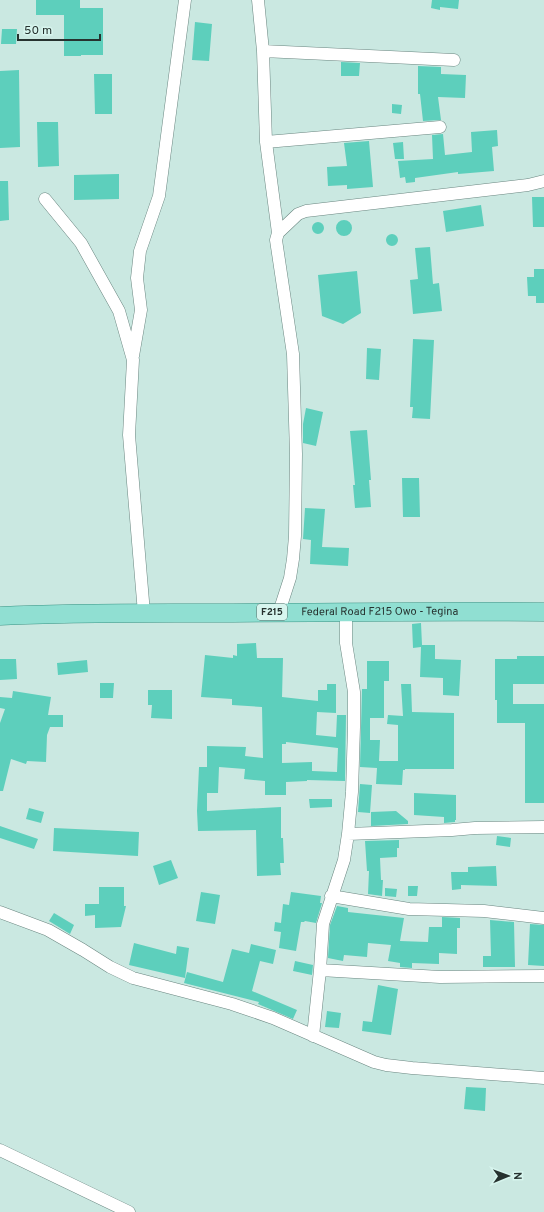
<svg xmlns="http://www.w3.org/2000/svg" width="544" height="1212" font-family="Overpass,sans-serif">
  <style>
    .building { fill: #5dcfbc; fill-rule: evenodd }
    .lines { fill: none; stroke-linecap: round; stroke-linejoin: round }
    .street-casing { stroke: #6a8680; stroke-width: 13 }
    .primary-casing { stroke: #3b9485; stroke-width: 19 }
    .street { stroke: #fff; stroke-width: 12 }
    .primary { stroke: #90dfd2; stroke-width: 18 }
    .labels { text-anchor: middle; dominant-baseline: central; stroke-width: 3; stroke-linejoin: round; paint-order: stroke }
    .shield { fill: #d7f5ee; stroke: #5b6c68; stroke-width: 1 }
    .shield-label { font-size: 10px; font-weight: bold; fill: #26322f }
    .street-label { font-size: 11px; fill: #26322f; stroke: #d7f5ee }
  </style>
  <rect width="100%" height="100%" fill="#cae8e1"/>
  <!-- building -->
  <path class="building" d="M36,0h44v8h23v47h-22v1h-17v-41h-28z
    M432,0h27l-1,9 -18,-2v3l-9,-2z
    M195,22l17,2 -3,37 -17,-1z
    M2,29h15l-1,15h-15z
    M341,62l19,1 -1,13h-18z
    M418,66l23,1v7l25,1 -1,23 -27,-1 3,23 -18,1 -3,-27h-2z
    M19,70l1,77 -20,1v-77z
    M94,74h18v40h-17z
    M392,104l10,1 -1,9 -9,-1z
    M37,122h21l1,44 -21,1z
    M497,130l1,16 -6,1 2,24 -36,3v-2l-43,6v4l-9,1 -1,-6 -5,1 -2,-17 35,-2 -1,-24 11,-1 2,21 27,-3 -1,-20z
    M369,141l4,46 -26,2v-4l-19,1 -1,-19 20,-1 -3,-23z
    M403,142l1,17h-9l-2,-16z
    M119,174v25l-45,1v-25z
    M0,181h8l1,39 -9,1z
    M532,197h12v30h-11z
    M481,205l3,21 -38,6 -3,-21z
    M336 228a8 8 0 1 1 16 0a8 8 0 1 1-16 0Z
    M312 228a6 6 0 1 1 12 0a6 6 0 1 1-12 0Z
    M386 240a6 6 0 1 1 12 0a6 6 0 1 1-12 0Z
    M430,247l3,37 6,-1 3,28 -29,3 -3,-34 8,-1 -3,-31z
    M534,269h10v34h-8v-7h-8l-1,-19h7z
    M357,271l4,42 -18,11 -21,-8 -4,-41z
    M413,339l21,1 -4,79 -18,-1 1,-11h-3z
    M367,348l14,1 -2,31 -13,-1z
    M306,408l17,4 -7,34 -13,-3v-19z
    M367,430l4,50h-2l2,27 -16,1 -2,-23h2l-5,-54z
    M402,478h17l1,39h-17z
    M305,508l20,1 -3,38 27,1 -1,18 -38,-2 1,-24 -8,-1z
    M421,623l1,22h13v14l26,1 -2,36 -16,-1v-17l-23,-1 1,-30 -8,1 -1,-24z
    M256,643l1,15h26l-1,39 36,4v-11h9v-6h9v29l-19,-1 -1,23 20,2 1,-22h9l-1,66 -38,-1v1l-21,1v13h-21v-14l-21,-2 1,-10 -26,-2 -1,26h-11v18l74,-4v31h2l1,25h-4l1,12 -24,1 -1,-46 -58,1 -1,-20 2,-44h8v-21l39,1 -1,9 18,2 -1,-51 -30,-2v-6l-31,-2 4,-42 28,3v-3l4,1v-12zM286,742l52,6 -1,24 -25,-1v-9l-30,1v-19h4z
    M517,656h27v28h-31v20h31v99h-19v-80h-28v-23h-2v-41h22z
    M0,659h16l1,20 -17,1z
    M87,660l1,12 -30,3 -1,-12z
    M367,661h22v20h-5v37h-14v22h10l-1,21h19v-36l-11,-1 1,-9 15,1 -2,-32h10l1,28 42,1v56h-49v1h-2l-1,15 -26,-1 1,-16 -17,-1 2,-78h5z
    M100,683h14l-1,15h-13z
    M148,690h24v29l-21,-1 1,-13h-4z
    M13,691l38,6 -3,18h15v12h-13l-3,8 -1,27 -19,-1 -1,3 -15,-5 -8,32h-3v-68l5,-14 -5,-1v-11l12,1z
    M360,784l12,1 -2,28 -12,-1z
    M414,793l42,2v25h-1v2l-11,1v-6l-30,-2z
    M309,799h23v8l-22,1z
    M29,808l15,4 -3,11 -15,-4z
    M396,811l12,10v3l-37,2v-14z
    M0,826l38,13 -4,10 -34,-11z
    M54,828l85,4 -1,24 -85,-5z
    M497,836l14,2 -1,9 -14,-2z
    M399,840v8h-2v9l-17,1 1,22h2l-1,16 -14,-2 1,-23h-2l-2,-30z
    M171,860l7,18 -19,7 -6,-19z
    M496,866l1,20 -36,-1v4l-9,1 -1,-18h17v-5z
    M408,886h10l-1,10h-9z
    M99,887h25v19h2l-5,21 -26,1v-13l-10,1v-12h14z
    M385,888l12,1 -1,8 -11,-1z
    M201,892l19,3 -5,29 -19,-3z
    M291,892l30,4 -1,7h2l-6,20 -11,-2 -1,1h-3l-5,29 -17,-3 2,-16 -7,-1 1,-9 6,1 2,-19 6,1z
    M337,906l11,2v4l56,6 -4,23 28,1 1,-15h13v-10l18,1v10h-3v26l-18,-1v11l-27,-1v5l-12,-1v-4l-12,-2 3,-16 -23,-2 -1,14 -23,-2 -1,6 -15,-3 2,-33z
    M54,913l20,12 -4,9 -21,-13z
    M490,920l24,2 1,45h-32v-11h8z
    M530,924l14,1v41l-16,-1z
    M134,943l42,11 1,-8 12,2 -4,30 -56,-13z
    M251,944l25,6 -3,14 -13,-3 -8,30 45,19 -4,9 -35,-15 1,-2 -75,-19 3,-11 36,10 9,-33 17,4z
    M295,961l18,4 -1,10 -19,-4z
    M378,985l20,4 -7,46 -29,-4 1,-10 9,1z
    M327,1011l14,2 -2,15 -14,-1z
    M466,1087l20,1 -1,23 -21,-2z"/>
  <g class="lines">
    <defs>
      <path id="street" d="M258,0l5,51 3,91 12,91
        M263,51l191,9
        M266,142l174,-15
        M45,199l36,44 38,68 14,49 -4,75 15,178
        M133,356l8,-46 -4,-32 3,-27 19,-55 26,-196
        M279,612l11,-34 3,-19 2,-23 1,-82 -3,-100 -17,-114 2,-7 20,-19 8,-3 222,-26 16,-4
        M348,834l104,-4 23,-2 69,-1
        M331,896l78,13 75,2 60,7
        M0,912l48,18 35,20 27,17 23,11 99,26 41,14 101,44 12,3 26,3 132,10
        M320,970l120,7 104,-1
        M313,1036l7,-66 3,-46 21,-64 4,-26 4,-42 2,-65v-35l-8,-49v-30
        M0,1150l129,62"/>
      <g id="primary">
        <path id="s1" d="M0,616c78,-4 155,-3 233,-3 103,-1 207,-2 311,-1"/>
      </g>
    </defs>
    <!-- street casing -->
    <use href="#street" class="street-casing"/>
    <!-- primary casing -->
    <use href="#primary" class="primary-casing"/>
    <!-- street -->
    <use href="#street" class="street"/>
    <!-- primary -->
    <use href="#primary" class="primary"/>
  </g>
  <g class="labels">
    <!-- shield labels -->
    <rect class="shield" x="257" y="604" width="30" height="16" rx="3"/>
    <g class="shield-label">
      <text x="272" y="612">F215</text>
    </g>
    <!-- street labels -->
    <g class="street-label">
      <text stroke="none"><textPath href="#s1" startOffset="380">Federal Road F215 Owo - Tegina</textPath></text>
    </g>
  </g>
  <!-- north arrow -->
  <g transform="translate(508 1176) rotate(89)" stroke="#d7f5ee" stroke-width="3" paint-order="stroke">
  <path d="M0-3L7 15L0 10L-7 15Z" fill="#26322f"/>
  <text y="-6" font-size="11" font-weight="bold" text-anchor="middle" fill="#26322f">N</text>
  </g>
  <!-- scale -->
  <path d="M18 34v6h82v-6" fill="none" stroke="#26322f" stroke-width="2"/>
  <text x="24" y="34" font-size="12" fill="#26322f" stroke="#d7f5ee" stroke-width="3" paint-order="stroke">50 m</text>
</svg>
